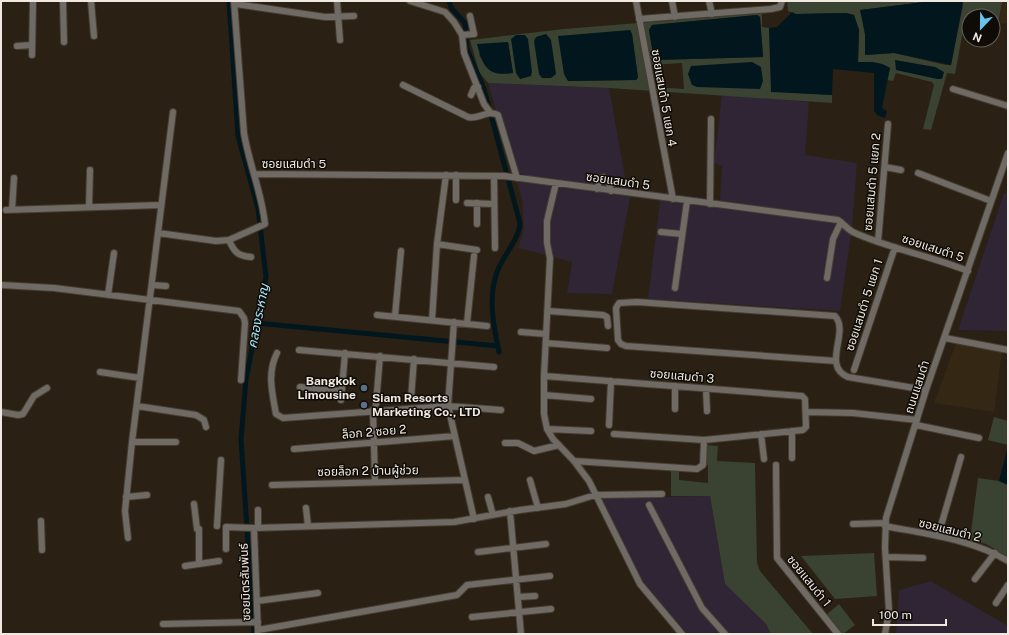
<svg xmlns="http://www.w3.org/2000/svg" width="1009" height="635" font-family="'Public Sans','Noto Sans Thai',sans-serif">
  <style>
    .built { fill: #342714 }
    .industrial { fill: #2f2534 }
    .green { fill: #3a4232; fill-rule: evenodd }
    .water { fill: #01171d }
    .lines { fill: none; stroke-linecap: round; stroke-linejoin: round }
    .canal { stroke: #01171d; stroke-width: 5 }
    .minor-casing { stroke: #463c31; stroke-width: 8 }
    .minor { stroke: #706a64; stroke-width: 6 }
    .service-dot { fill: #5c6f8a; stroke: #0f0b06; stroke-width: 1.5 }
    .labels { text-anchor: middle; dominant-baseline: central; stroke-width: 3; stroke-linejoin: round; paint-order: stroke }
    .street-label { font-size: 12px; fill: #f0e9e1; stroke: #0f0b06 }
    .poi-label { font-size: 12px; font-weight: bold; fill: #f0e9e1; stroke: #0f0b06; text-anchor: end }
    .water-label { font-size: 13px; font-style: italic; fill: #a8e8fc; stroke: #0f0b06 }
  </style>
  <rect width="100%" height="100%" fill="#2a2014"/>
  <!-- built -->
  <path class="built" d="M969,1h39v22l-15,2v-9h-24v14z
    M958,338l45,7 -9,67 -60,-9z"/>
  <!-- industrial -->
  <path class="industrial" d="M488,83l121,5 18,100 93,12 2,-34 -8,-3 8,-69 87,8 -4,53 52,8 -5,64 -12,84 -192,-12 12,-98 -30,-4 -18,97 -45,-1 5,-31 -54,-14 6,-19 -2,-30z
    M1004,193l4,1v137l-50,-1z
    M710,496l15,88 41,40 5,10h-83l-44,-50 -45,-86z
    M931,581l77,45v8h-112l3,-44z"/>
  <!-- green -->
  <path class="green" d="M787,1h145l-71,9 4,24v21l29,-2 52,12h5l12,-60 -2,-4h41l-4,23 -5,1v-9h-24v14l-6,1 -8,43 -8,-1 -16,57 -8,-1 11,-44 -2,-3 -36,-9 -3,8 -6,-1 3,-12 -18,-6h-14l1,-32 -5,-15 -8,-2 -50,1 -8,-3z
    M762,13v14l7,1 3,63 60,4v8l-223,-15 -121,-5 -9,-11 -9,-32 94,-11zM757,15l3,2 3,40 -109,3 -5,-30 3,-5zM630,30l2,4 6,44 -2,2 -68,1zM508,42l5,30c-21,0 -24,3 -34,-18zM682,63l2,26 -30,-2 -3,-22z
    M994,417l14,4v24l-20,-5z
    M707,445l11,1 -1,15 38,2 2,100 3,8 53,63h-42l-5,-10 -41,-40 -15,-88h-39v-27l8,1v10l29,3v-18h-3z
    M978,478l21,3 9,4v72l-22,-13 -16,-4z
    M874,553l3,43 -42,3 -34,-43z
    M839,604l16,21 -12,9 -17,-19z"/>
  <!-- water -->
  <path class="water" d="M932,1l31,1 -12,63 -57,-12 -29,2v-21l-5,-24z
    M792,12l4,2 50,-1 8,2 5,15 -1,32c11,0 22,-1 32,6l-8,40 5,3 -2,7 -8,-3 -3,-4v-38l-41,-4 -1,26 -61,-3 -2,-64 8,-1z
    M757,15l3,2 3,40 -109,3 -5,-30 3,-5z
    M630,30l2,4 6,43 -2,3 -68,1 -4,-7 -6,-38z
    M546,34l5,6 5,34 -5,4h-9l-3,-4 -5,-33 2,-4z
    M516,35h9l3,4 4,33 -1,4 -11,3 -4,-6 -5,-34z
    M508,42l5,31c-25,4 -30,-6 -36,-29z
    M895,60l40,7 9,5 -2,7h-5l-41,-9z
    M752,62l9,5 2,14 -3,8 -63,-2 -5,-2 -4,-11 3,-8z
    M1008,446v39l-9,-4z"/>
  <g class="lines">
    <!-- canal -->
    <path class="canal" d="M229,1l9,135 20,72 8,69 -20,102 -5,60 13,195
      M449,1l3,8 13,14 2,26 17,40 36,134c-1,18 -19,34 -24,52 -8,26 -2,52 3,77
      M256,323l242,23"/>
    <defs>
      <path id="minor" d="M63,1l1,41
        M91,1l3,35
        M337,1l3,39
        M410,1l35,11 9,10 8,13 2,18 20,51 6,8
        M636,1l37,198
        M672,1l3,16
        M709,1l3,13
        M236,4l89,13 29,-1
        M639,19l132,-10 9,-2 2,-6
        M462,35l12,-1 -4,-18
        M17,46l15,-1
        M32,55l1,-54
        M403,85l65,32c11,3 19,-8 30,-2l19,63
        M953,89l55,17
        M471,95l3,-7 4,-1
        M885,167l16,3
        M918,173l73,28
        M254,174l250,2 334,44c6,4 10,10 17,13 36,16 76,23 113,38
        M456,175v25
        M494,176l1,72
        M556,183l-9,38v22l3,15 -6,118v38l3,15 6,10 21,22 15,20 51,103 42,50
        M597,189l3,-10 3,-2 6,5 2,9
        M467,203l27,1
        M710,204l1,-85
        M89,207l1,-37
        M6,210l155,-5
        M12,210l2,-32
        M477,224v-21
        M661,232l21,2
        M158,233l58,8 13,-1 36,-16c-3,-31 -16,-60 -21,-91l-10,-132
        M229,240c5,12 9,16 22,17
        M878,242l10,-118
        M437,244l40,6
        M827,278l6,-39 8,-17
        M1,285l53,3 185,23 5,7 1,5 -4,57
        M152,285l14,1
        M675,288l12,-87
        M108,295l6,-42
        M548,311l55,4 4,2 1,9
        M377,315l110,11
        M395,316l6,-65
        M432,320l5,-76 9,-69
        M454,322l-6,84 26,113
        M467,323l7,-67
        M521,332l25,2
        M945,338l63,12
        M546,343l61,5
        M299,350l195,17
        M277,353c-10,20 -5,39 -1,61l7,4 165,-12 53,4
        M836,361l-210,-15 -5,-2 -3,-4 -2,-32 3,-5 18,-1 198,14c15,16 -14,50 13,61l78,13
        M854,370l41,-123
        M100,372l40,6
        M544,376l258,20 3,3 1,28 -3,3 -99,10 -90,-6
        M300,387l42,4
        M706,389l1,22
        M544,395l47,4
        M411,399l3,-40
        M341,400l4,-47
        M376,404l4,-48
        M137,406l59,9 8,5 2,7
        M675,409v-23
        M373,410l2,72
        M1,412l17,3 5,-1 11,-18 13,-8
        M806,412l47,1 64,7
        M609,425l2,-44
        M916,425l63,13
        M547,429l44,2
        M761,434l3,25
        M132,442h44
        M505,443h13l16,8 25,-6
        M294,449l161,-13
        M792,458v-27
        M574,461l123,8 6,-4 1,-25
        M776,465l1,93 61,76
        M530,480l8,28
        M272,485l192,-5
        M126,497l21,-2
        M488,497l5,18
        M194,504l3,25
        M649,505l53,103 23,26
        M306,508l2,18
        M510,511l11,123
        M41,521l1,29
        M853,524l32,-1
        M217,526l4,-66
        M885,526c41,8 86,13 123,35
        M254,528l4,105
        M258,528v-18
        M938,536l23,-79
        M128,538l-3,-27 7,-69 41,-330
        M226,549v-22l28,1 200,-6 66,-12 46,-6 29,-9 67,-1
        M478,552l68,-8
        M886,557l37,1
        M199,564v-35
        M185,566l34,-5
        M975,579l20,-26
        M518,597l17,-1
        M257,601l61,-8
        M996,603l12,-18
        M472,617l79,-8
        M163,624l95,-2
        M258,630l199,-35 10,-10 83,-9
        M885,634l4,-23 -4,-63 1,-30 40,-128 82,-237"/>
    </defs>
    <!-- minor casing -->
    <use href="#minor" class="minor-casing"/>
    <!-- minor -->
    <use href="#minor" class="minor"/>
  </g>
  <!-- markers -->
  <g class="service-dot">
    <circle cx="364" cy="388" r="4"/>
    <circle cx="364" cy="405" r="4"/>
  </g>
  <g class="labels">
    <!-- street labels -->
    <g class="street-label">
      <text transform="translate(664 98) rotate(80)">ซอยแสมดำ 5 แยก 4</text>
      <text x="294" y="164">ซอยแสมดำ 5</text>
      <text transform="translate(618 181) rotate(8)">ซอยแสมดำ 5</text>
      <text transform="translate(872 182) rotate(-85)">ซอยแสมดำ 5 แยก 2</text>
      <text transform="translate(933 248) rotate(18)">ซอยแสมดำ 5</text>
      <text transform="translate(864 305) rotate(-72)">ซอยแสมดำ 5 แยก 1</text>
      <text transform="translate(682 376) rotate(5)">ซอยแสมดำ 3</text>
      <text transform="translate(917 387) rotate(-72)">ถนนแสมดำ</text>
      <text transform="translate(374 432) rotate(-5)">ล็อก 2 ซอย 2</text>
      <text transform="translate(368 471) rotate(-1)">ซอยล็อก 2 บ้านผู้ช่วย</text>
      <text transform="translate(950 530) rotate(14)">ซอยแสมดำ 2</text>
      <text transform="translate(809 581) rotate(51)">ซอยแสมดำ 1</text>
      <text transform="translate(245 582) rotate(-92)">ซอยมิตรสัมพันธ์</text>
    </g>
    <!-- poi labels -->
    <g class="poi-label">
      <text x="356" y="381">Bangkok<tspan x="356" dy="14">Limousine</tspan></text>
      <text x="372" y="398" text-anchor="start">Siam Resorts<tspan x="372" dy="14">Marketing Co., LTD</tspan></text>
    </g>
    <!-- water labels -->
    <g class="water-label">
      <text transform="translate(258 316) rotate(-79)">คลองระหาญ</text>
    </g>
  </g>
  <!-- border -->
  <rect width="1009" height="635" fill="none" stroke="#f0e9e1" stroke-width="4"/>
  <!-- north arrow -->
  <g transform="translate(981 28) rotate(202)"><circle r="19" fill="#0f0b06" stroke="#69645e"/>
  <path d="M0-3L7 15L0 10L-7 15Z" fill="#67c4ef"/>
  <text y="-6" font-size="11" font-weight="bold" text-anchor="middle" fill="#f0e9e1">N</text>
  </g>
  <!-- scale -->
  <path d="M873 619v6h73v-6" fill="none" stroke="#f0e9e1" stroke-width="2"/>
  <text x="879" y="619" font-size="12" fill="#f0e9e1" stroke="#0f0b06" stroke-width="3" paint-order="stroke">100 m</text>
</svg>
